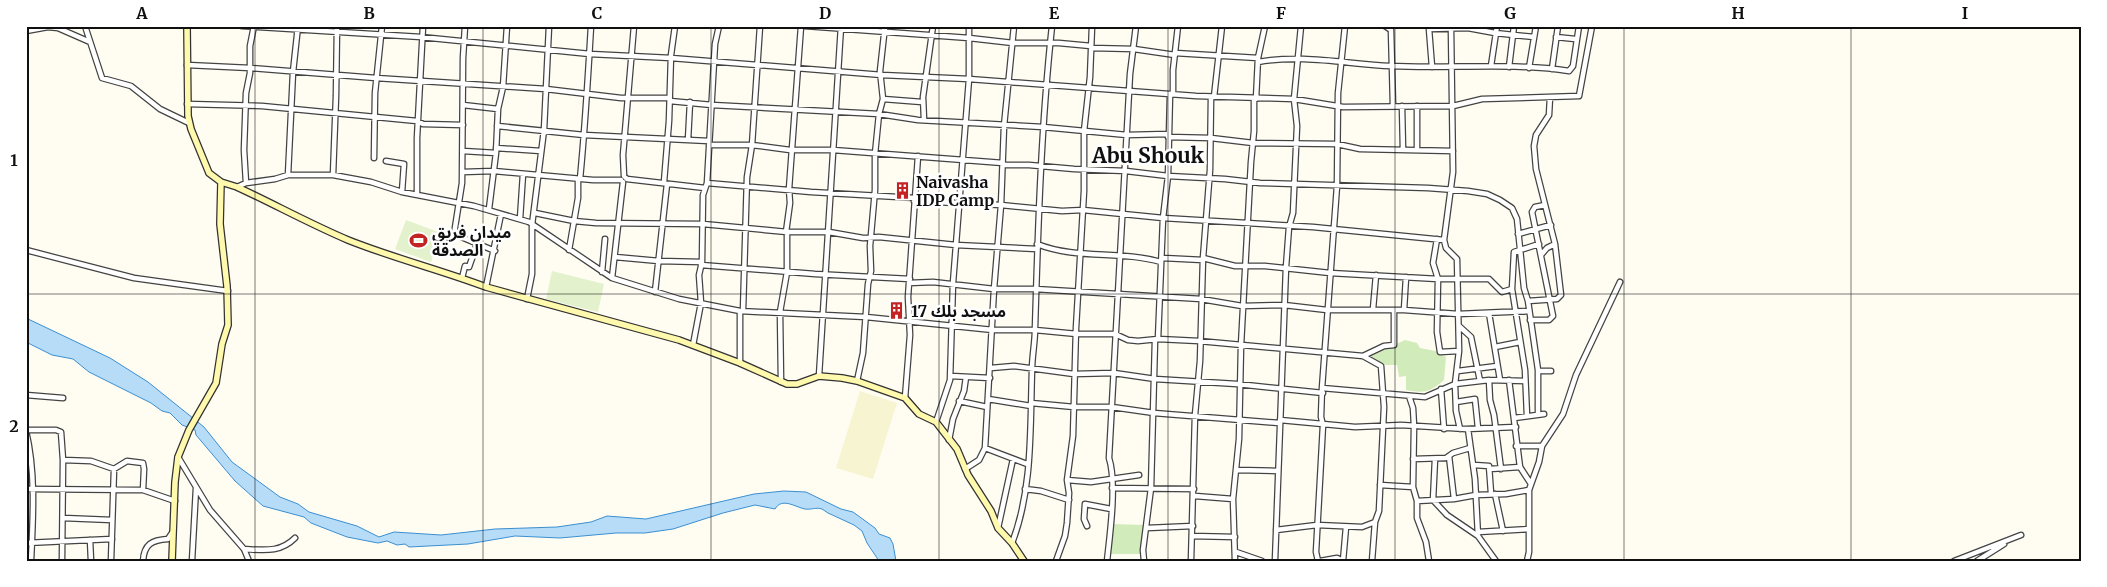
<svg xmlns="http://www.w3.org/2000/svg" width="2107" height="587" font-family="Merriweather,'Noto Sans Arabic',serif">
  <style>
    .farmland { fill: #f6f4d1 }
    .green { fill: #d2ebba }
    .pitch { fill: #e3f2cd }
    .water { fill: #b6dcf8; stroke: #3b8fd1 }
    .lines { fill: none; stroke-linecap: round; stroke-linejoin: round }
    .street-casing { stroke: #434343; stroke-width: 7 }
    .secondary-casing { stroke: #323232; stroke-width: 8 }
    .street { stroke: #fff; stroke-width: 4.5 }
    .secondary { stroke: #fff9ad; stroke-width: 5.5 }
    .grid { fill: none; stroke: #101010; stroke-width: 1; stroke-opacity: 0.55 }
    .labels { text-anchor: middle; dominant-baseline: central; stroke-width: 5; stroke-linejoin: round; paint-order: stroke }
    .poi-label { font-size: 16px; font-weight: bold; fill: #101010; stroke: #fff; text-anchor: start }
    .district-label { font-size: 21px; font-weight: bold; fill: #101010; stroke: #fff }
    .neatline { fill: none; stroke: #101010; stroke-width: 2 }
    .grid-label { font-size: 16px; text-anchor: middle; font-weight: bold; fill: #101010 }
  </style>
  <rect width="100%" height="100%" fill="#fffdf2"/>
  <!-- farmland -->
  <path class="farmland" d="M860,391l37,12 -24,76 -37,-11z"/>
  <!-- green -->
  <path class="green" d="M1405,340l12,3 3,5 16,3 10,6 -2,23c-15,13 -19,13 -38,10v-14l-7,1 -2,-12h-13l-13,-9z
    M1112,524l33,1 -3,29h-32z"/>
  <!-- pitch -->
  <path class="pitch" d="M406,220l35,13 -10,29 -36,-13z
    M552,271l52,13 -6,28 -52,-13z"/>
  <!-- water -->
  <path class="water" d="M26,318l84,40 38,24 56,45 28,35 48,35 18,7 11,8 48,14 22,11 15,-5 47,3 54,-6 62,-2 34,-5 16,-6 39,3 108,-25 30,-3 22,1 35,17 12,3 22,16 4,6 11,4 3,6 3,17h-17l-12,-18 -5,-12 -8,-6 -26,-12 -6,-4c-6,-2 -11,1 -17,0 -10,-2 -23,-12 -30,0l-20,-4 -32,8 -50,16 -28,4h-29l-56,5 -45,-2 -47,8 -59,3 -4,-3 -8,1 -10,-4 -9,2 -31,-6 -36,-14 -7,-6 -41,-11 -28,-25 -39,-46 -1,-5 -13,-5 -12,-12 -8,-2 -11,-8 -62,-31 -16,-13 -21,-4 -26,-13z"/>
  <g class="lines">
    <defs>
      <path id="street" d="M85,26l17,52 29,8 29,23 29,14
        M242,26l179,11 169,17 81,4 211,17 87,4 227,17 98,3 49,8 110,-1 29,-7 97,-3 13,-70
        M465,26l-2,32 -1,125 -8,51 41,17
        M634,26l-11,129 1,21 3,3 78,9
        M805,26l164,12 44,5h46l32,3
        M1385,26l6,4 2,76
        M1451,28l2,144 -9,68 2,8 11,11 2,92 -4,33 1,27 4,18
        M26,31l22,-4 10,1 32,14
        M1556,37l19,2
        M1091,48l43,1 41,6
        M1175,53l83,5
        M1258,62c43,-8 89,2 133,4 59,3 119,-4 178,5l4,-5 6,-40
        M187,65l63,3 126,10 170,11 75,9h49
        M1491,66l6,-40
        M1432,67l-3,-38 39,-1 27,5 39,4
        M1509,67l5,-41
        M1529,68l7,-42
        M1552,69l6,-43
        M1173,94v-24l5,-44
        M1214,97l8,-71
        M883,99l39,3
        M1256,99l2,-41 7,-32
        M670,101l42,4 167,9 39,6 125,7 84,8 41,-1
        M187,104l75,2 155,15 6,3 40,1
        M463,105l35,4
        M1402,106l1,44
        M924,120l-1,-23 10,-71
        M497,126l87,9 125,6
        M1168,137l43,1 42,5 84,1 23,5 93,2
        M688,140l2,-38
        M709,145h43l38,5h43l170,13
        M496,148l45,3
        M1417,150v-44
        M463,151l33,2
        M374,158l1,-65 7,-67
        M386,161l18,3 -2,28
        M1003,165h26l45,4 52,2 42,5 57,3 35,4 168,5 40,3 19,3 13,6 12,8 5,11 7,69 4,13 10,69v44
        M463,172l31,-1 99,9h28
        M288,175l5,-103 5,-46
        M333,175l3,-79 1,-70
        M580,179c5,-51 8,-101 11,-153
        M664,182l5,-61 2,-66 4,-29
        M246,183l-2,-33 2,-57 4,-20v-27l4,-20
        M707,183l104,9 104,6
        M237,187l9,-4 29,-4 13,-4h45l38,7 31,10 72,14 55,16 83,56 67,21 61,12 126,6 127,13h42l42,4h38l13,6 10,1 20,-2 41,2 164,15 18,10 3,41 -5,104 -4,11 -3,39
        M417,195v-57l6,-112
        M914,201l87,4 61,6 21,-1 80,8 150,9 131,13
        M489,209l7,-56 2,-44 5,-22 4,-61
        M535,213l39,8 22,2 107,1 84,8h42l34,6 16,-1 77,8 81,4
        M520,219l3,-45
        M786,232l4,-29 -1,-14 12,-163
        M1518,234l33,-9
        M1437,239l-4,24 5,16 -1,53 3,20 19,-1
        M1037,244c40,16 83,6 124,18
        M26,250l108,28 94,13
        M569,250l9,-52v-19
        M1541,255l6,-7 8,-4
        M615,257l44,4 43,1
        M1163,258l40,2
        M1203,258l32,8h30l65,7 108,6h51l13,13 10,-3
        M701,265l114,9 95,5
        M602,272l3,-33
        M462,278l3,-12 4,1 8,-23
        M612,278l11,-96
        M909,283l24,-1 61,7h41l166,10 41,7 42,-1 43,5h77l54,4 71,-3
        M486,287l15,-73
        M655,292l12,-108
        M527,299l5,-25v-49l12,-95 5,-104
        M1528,301l29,-2 4,-4 -6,-51 -19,-75 -2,-23 2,-11 13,-20 1,-18
        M1373,309l3,-34
        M1404,310l2,-33
        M743,311l4,-134 5,-32 8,-119
        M1489,313l11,67
        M1530,320h19l4,-4 -21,-104 3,-5 10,-2
        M1459,326l12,11 9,44
        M1158,339l5,-121 5,-42 2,-82
        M693,345l8,-42 -2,-28 3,-13 1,-67 4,-12 8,-139 4,-18
        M1495,347l25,-5
        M1363,356l21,-10 10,-1v-35
        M740,363v-52
        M991,368l23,-2 60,8 40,-1 41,6 82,5 86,9
        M1458,371l39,-5
        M1538,371h13
        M819,376l22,-350
        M951,376l39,2
        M1489,380l1,20 4,15 7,54
        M1509,380l11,87 11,17
        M857,381l6,-28 5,-69 3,-13 -1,-25 5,-56v-36l4,-40 4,-15 -3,-28 5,-45
        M781,382l-1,-70 7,-40v-40
        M1322,388l103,9 30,-13 34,-4 36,1
        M1441,389l3,40
        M26,395l37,3
        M1409,396l4,12 1,18 -1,61 4,14v17l9,24 3,19
        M905,398l5,-63 -2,-38 10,-141
        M988,399l43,7
        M959,401l28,6
        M1456,402l19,-3 3,29
        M1031,403l43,4h38l42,6 125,10
        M1527,416l-2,-46 -13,-81 2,-37 25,-8
        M1514,418l30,-4
        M1280,420l75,7 46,-2 65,4 50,-2
        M936,422l14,-42 3,-97 16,-204v-53
        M1468,429l7,50 3,57 18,25
        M26,430h30l5,2 2,28 -1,101
        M26,431c10,42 7,87 5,130
        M949,440l4,-21 11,-28 2,-14
        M1516,446h26
        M985,448l42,16
        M1449,456l5,43
        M178,457l32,53 34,39 5,12
        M1413,459l33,-1 7,-5 17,-5
        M1435,459l-2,41 14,15 31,21
        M63,460l28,1 23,8
        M1474,465l15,1 2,27
        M965,469l14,-9 6,-12 9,-159 7,-84 3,-79 10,-100
        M1490,469l30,-2
        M1237,470l41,1
        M1067,480l24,2 48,-7
        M1380,485l33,2
        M1112,488l82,1
        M26,489l117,1 32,11
        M1025,489l16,2 28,9
        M1495,494l8,37
        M1195,496l38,3
        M1417,501l37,-2 22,-4 30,-1 23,-4
        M63,518l49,2
        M1087,526l-3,-7 1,-15 26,5
        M998,528l15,-69
        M1147,528l46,-2
        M1276,530l41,-5 45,2 13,-5
        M1478,532l51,-3
        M1192,536l43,1
        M90,540l1,21
        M26,543l86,-4
        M1012,543c21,-54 18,-116 20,-173 0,-14 3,-27 3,-41 3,-101 6,-202 17,-303
        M244,549c20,1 36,4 51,-11
        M1236,552l26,9
        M111,561l3,-92 13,-8 16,2 1,6 -1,21
        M143,561c1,-17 9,-21 25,-22l4,-6
        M192,561l4,-73
        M1056,561l9,-25 2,-13 2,-30 -2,-13 6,-44 3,-108 8,-137v-60l6,-54 2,-51
        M1107,561c3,-27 10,-78 2,-103l21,-384 6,-48
        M1144,561l-1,-11 8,-62 4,-148
        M1191,561l4,-146 5,-54 3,-103 7,-88 1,-73
        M1235,561l-2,-62 6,-60 2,-94 10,-183 3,-31v-32
        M1275,561l11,-294 3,-40 4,-14 4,-87 -3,-27 7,-73
        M1318,561l-2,-9 7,-127 -2,-8 1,-29 15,-202 1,-93 7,-67
        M1320,561l17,-3 6,3
        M1343,561l3,-34
        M1527,561l2,-9v-62l10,-28 3,-16 21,-32 13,-39 44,-93
        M1954,561l67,-26
        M1977,561l27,-17"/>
      <path id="secondary" d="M187,26l1,90 3,13 18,44 12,9 16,5c37,17 73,37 111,53 45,18 93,30 138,47l193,53 61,23 47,21h10l22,-8 23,2 15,3 48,17 14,16 17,8 21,27 11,26 23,36 7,17 14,15 12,18
        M172,561l3,-79 3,-25 11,-27 27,-47 6,-39 6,-19 -1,-39 -7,-62 1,-42"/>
    </defs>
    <!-- street casing -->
    <use href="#street" class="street-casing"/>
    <!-- secondary casing -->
    <use href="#secondary" class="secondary-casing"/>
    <!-- street -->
    <use href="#street" class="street"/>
    <!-- secondary -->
    <use href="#secondary" class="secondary"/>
  </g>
  <!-- grid -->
  <path class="grid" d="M255,26v535M483,26v535M711,26v535M939,26v535M1168,26v535M1395,26v535M1624,26v535M1851,26v535M26,294h2055"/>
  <!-- icons -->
  <defs>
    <symbol id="building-bare" viewBox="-9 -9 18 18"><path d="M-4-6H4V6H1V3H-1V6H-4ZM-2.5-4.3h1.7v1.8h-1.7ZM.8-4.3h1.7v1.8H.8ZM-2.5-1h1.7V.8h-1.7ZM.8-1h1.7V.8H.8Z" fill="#c42324" stroke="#fff" stroke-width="2.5" paint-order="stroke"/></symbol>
    <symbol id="stadium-bare" viewBox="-9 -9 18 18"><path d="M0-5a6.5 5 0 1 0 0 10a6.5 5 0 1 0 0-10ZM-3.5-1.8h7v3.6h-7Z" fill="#c42324" stroke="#fff" stroke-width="2.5" paint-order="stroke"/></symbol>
  </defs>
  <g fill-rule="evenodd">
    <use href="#building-bare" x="890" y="178" width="25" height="25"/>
    <use href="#stadium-bare" x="406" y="228" width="25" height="25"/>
    <use href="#building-bare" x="884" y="298" width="25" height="25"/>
  </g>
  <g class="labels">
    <!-- poi labels -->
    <g class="poi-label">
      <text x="916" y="182">Naivasha<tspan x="916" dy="18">IDP Camp</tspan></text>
      <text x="432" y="232">ميدان فريق<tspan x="432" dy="18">الصدقة</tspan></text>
      <text x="911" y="311">مسجد بلك 17</text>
    </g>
    <!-- district labels -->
    <g class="district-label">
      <text x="1148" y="155">Abu Shouk</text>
    </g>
  </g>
  <!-- border -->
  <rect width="2107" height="587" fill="none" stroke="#ffffff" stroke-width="55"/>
  <rect x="28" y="28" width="2052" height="532" class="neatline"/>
  <g class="grid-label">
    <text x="142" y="19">A</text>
    <text x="369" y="19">B</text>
    <text x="597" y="19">C</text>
    <text x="825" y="19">D</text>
    <text x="1054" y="19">E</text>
    <text x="1281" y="19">F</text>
    <text x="1510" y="19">G</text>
    <text x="1738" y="19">H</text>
    <text x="1965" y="19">I</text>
    <text x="14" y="166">1</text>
    <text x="14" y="432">2</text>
  </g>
</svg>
